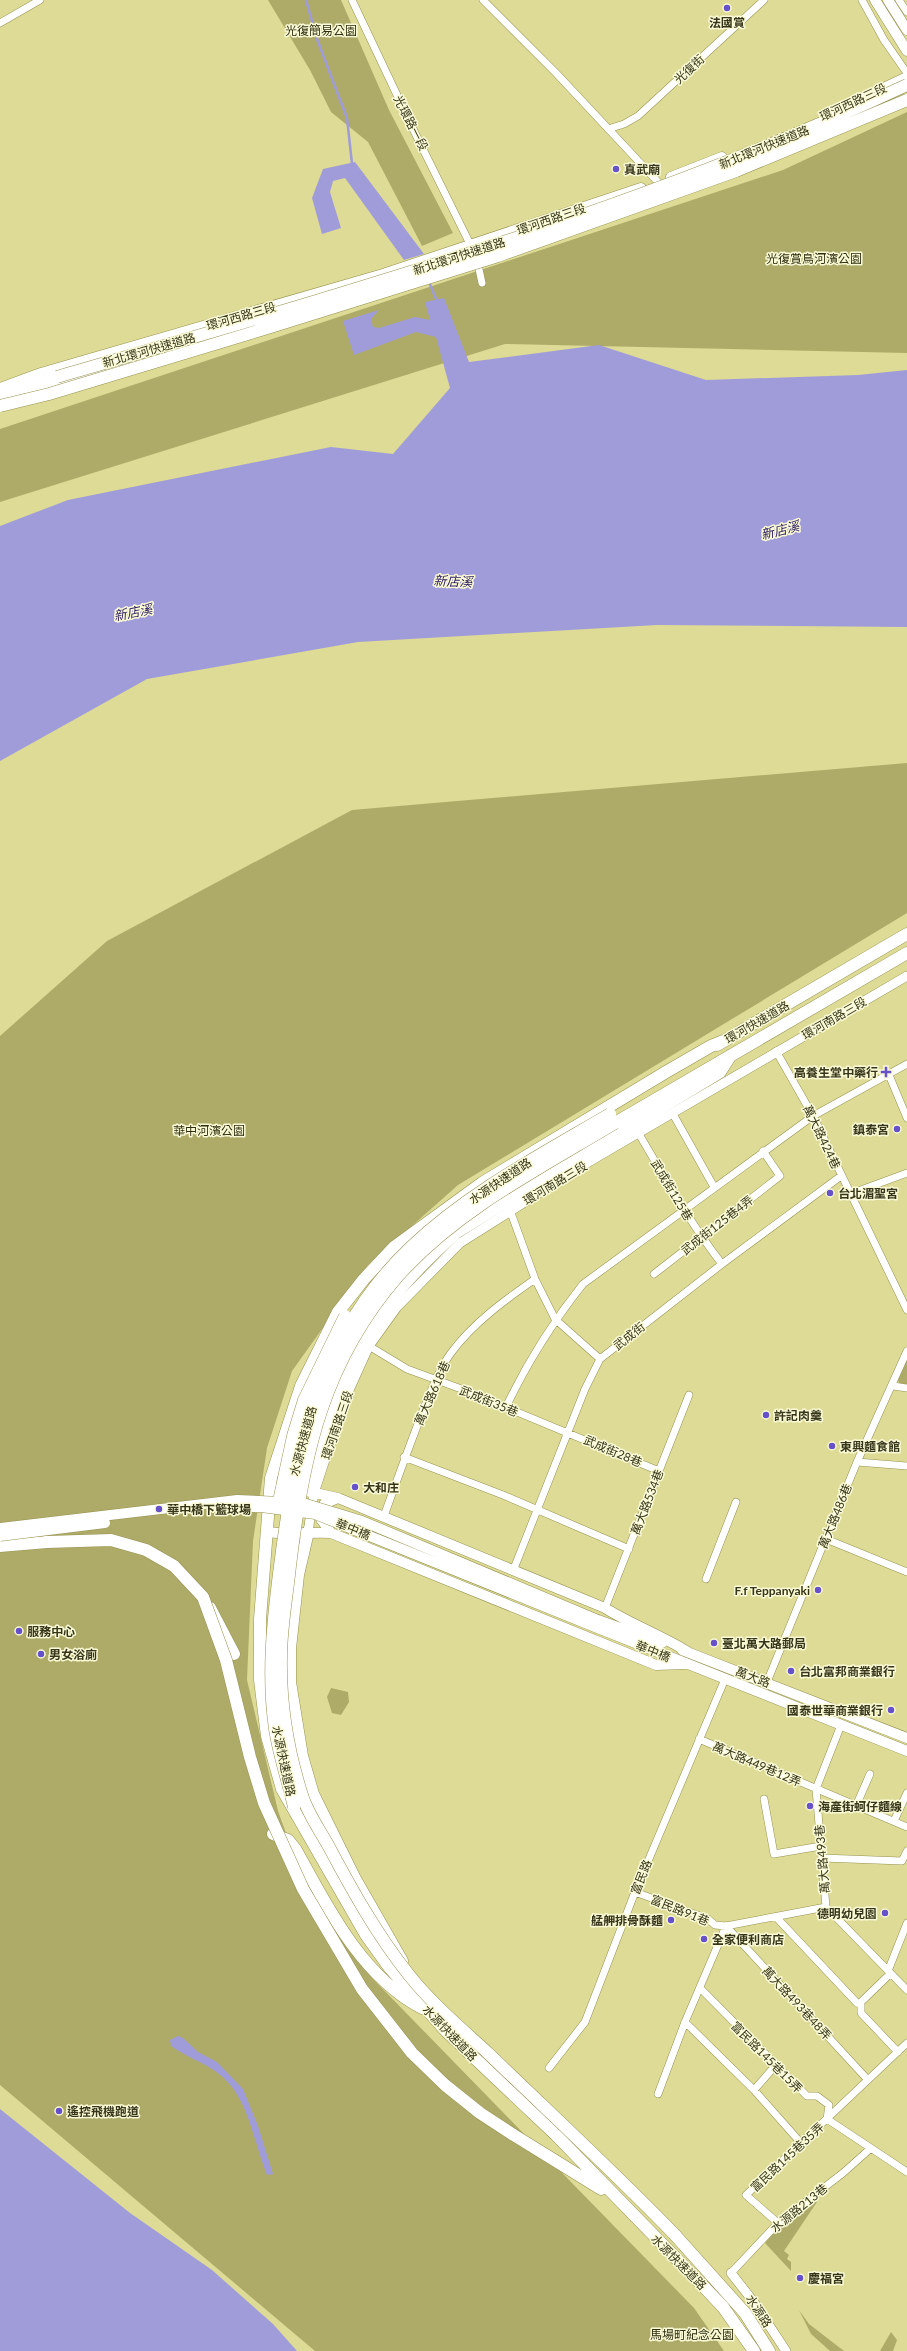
<svg xmlns="http://www.w3.org/2000/svg" width="907" height="2351" font-family="Lato,'Noto Sans TC',sans-serif">
  <style>
    .green { fill: #aeab69 }
    .water { fill: #a09cda }
    .lines { fill: none; stroke-linecap: round; stroke-linejoin: round }
    .stream { stroke: #a09cda; stroke-width: 2.5 }
    .minor-casing { stroke: #969350; stroke-width: 8 }
    .tertiary-casing { stroke: #969350; stroke-width: 10 }
    .secondary-casing { stroke: #969350; stroke-width: 11 }
    .trunk-casing { stroke: #969350; stroke-width: 13 }
    .minor { stroke: #fff; stroke-width: 7 }
    .tertiary { stroke: #fff; stroke-width: 9 }
    .secondary { stroke: #fff; stroke-width: 10 }
    .trunk { stroke: #fff; stroke-width: 12 }
    .secondary-bridge-casing { stroke: #969350; stroke-width: 11; stroke-linecap: butt }
    .trunk-bridge-casing { stroke: #969350; stroke-width: 13; stroke-linecap: butt }
    .secondary-bridge { stroke: #fff; stroke-width: 10 }
    .trunk-bridge { stroke: #fff; stroke-width: 12 }
    .poi-dot { fill: #6751ca; stroke: #fafad7; stroke-width: 1.5 }
    .labels { text-anchor: middle; dominant-baseline: central; stroke-width: 3; stroke-linejoin: round; paint-order: stroke }
    .poi-label { font-size: 12px; font-weight: bold; fill: #363519; stroke: #fafad7; text-anchor: start }
    .park-label { font-size: 12px; fill: #2e2d0e; stroke: #fafad7 }
    .street-label { font-size: 12px; fill: #363519; stroke: #fafad7 }
    .water-label { font-size: 13px; font-style: italic; fill: #291960; stroke: #fafad7 }
  </style>
  <rect width="100%" height="100%" fill="#dddb95"/>
  <!-- green -->
  <path class="green" d="M268,0h73l48,110 64,123 -31,13 -54,-104 -37,-30 -21,-42z
    M907,112v241l-402,-9 -505,158v-73l783,-259z
    M907,763v150l-449,272 -90,80 -76,106 -25,77 -14,93 -6,139 31,131 17,47 77,120 322,330 30,43h-409l-315,-266v-1049l107,-95 245,-131z
    M907,1355v31h-6l-4,-7z
    M331,1688l17,4 1,10 -8,13 -9,-2 -5,-16z
    M814,2199l3,3 -33,49 5,4 -2,4 4,3v9l-26,-28 7,-9z
    M799,2310l10,14 35,27h-14l-19,-17z
    M891,2332l6,8 -4,11h-13z"/>
  <!-- water -->
  <path class="water" d="M355,162l69,92 -20,6 -59,-82 -12,3 -3,11 11,36 -19,6 -10,-36 11,-29z
    M444,298l25,64 130,-17 107,35 152,-5 49,-5v257l-250,-2 -299,17 -211,37 -147,82v-235l68,-26 263,-53 62,7 57,-66 -14,-51 -20,-5 -62,23 -11,-34 36,-11 -8,9 2,8 6,1 36,-11 15,3 -5,-18z
    M178,2036l5,2 15,14 19,10 26,27 15,37 15,48 -6,1c-14,-34 -18,-78 -48,-101 -15,-12 -33,-17 -48,-28l-1,-6z
    M0,2109l130,104 82,57 61,54 24,27h-297z"/>
  <g class="lines">
    <!-- stream -->
    <path class="stream" d="M306,0l11,39 30,79 5,46
      M429,282l8,19"/>
    <defs>
      <path id="minor" d="M352,0l63,133 57,115
        M483,0l73,73 102,109
        M862,0l22,40 23,33
        M899,0l8,12
        M0,23l40,-23
        M608,129l16,-5 14,-8 126,-116
        M477,260l5,23
        M776,1051l37,65 94,194
        M889,1075l18,43
        M673,1114l41,73
        M639,1134c26,44 51,89 83,130
        M850,1194l57,-21
        M510,1210l25,69 20,40 45,40
        M654,1274l126,-98 -17,-25
        M369,1346l38,23 57,21 195,81
        M893,1386l14,2
        M506,1407c21,-44 46,-84 77,-123l230,-168 94,-52
        M404,1457l99,38 126,54
        M857,1462l50,4
        M384,1516c13,-36 26,-72 40,-108 8,-19 15,-39 27,-55 22,-30 54,-53 84,-74
        M826,1539l81,33
        M513,1571l72,-182 15,-30 122,-95 119,-88
        M706,1579l30,-77
        M605,1608l84,-213
        M767,1682l90,-220 50,-111
        M841,1725l-25,64 10,118 81,83
        M699,1739l208,88
        M764,1799l10,55 47,-8
        M856,1806l14,-32
        M894,1821l13,-28
        M822,1858l80,3 5,-10
        M635,1892l73,27 7,6 11,1 100,-19
        M776,1917l81,86
        M726,1926l142,154
        M888,1971l19,-48
        M890,1974l-29,28v11l37,39
        M701,1989l106,107h10l12,9 -2,14
        M685,2022l69,68 47,53
        M549,2068l36,-46 50,-130 90,-213
        M754,2090l21,-24
        M658,2094l27,-72 41,-96
        M827,2119l80,53
        M778,2223l-32,-28 161,-152
        M731,2273l47,-50 65,-50 28,-25"/>
      <path id="tertiary" d="M308,1532l6,-39 31,-94 24,-53 28,-39 63,-64 120,-76 327,-191
        M731,2273l22,28 33,50"/>
      <path id="secondary" d="M875,0l32,51
        M888,0l19,30
        M858,100l49,-23
        M671,177l51,-20
        M0,388l41,-15 342,-99 258,-86
        M31,394l17,-7 151,-45
        M296,1485l10,6 32,7 267,110c27,17 56,27 83,44
        M267,1532c22,3 42,0 64,1l325,132 29,-1
        M331,1533l-10,-14 3,-15 14,-6
        M598,1620l64,23
        M595,1627l312,124
        M682,1650l225,88"/>
      <path id="trunk" d="M0,395l57,-18
        M723,1041l-12,5 -45,26 -184,111 -88,64 -30,32 -26,33 -37,74 -30,92 -11,141v61l7,56 15,53 84,146 23,32 57,64 110,104 149,153 18,19 31,44
        M717,1045l190,-111
        M615,1123l292,-170
        M314,1493c-2,-25 6,-50 14,-74 28,-82 64,-129 129,-187l263,-160 11,-17
        M308,1532l-10,43 -8,73v34l12,74 11,38 41,83 48,84
        M0,1546l47,-4
        M210,1608l24,46
        M273,1834l15,6 8,10c31,57 66,127 126,158
        M512,2134l89,55
        M675,2235l70,78 24,38"/>
    </defs>
    <!-- minor casing -->
    <use href="#minor" class="minor-casing"/>
    <!-- tertiary casing -->
    <use href="#tertiary" class="tertiary-casing"/>
    <!-- secondary casing -->
    <use href="#secondary" class="secondary-casing"/>
    <!-- trunk casing -->
    <use href="#trunk" class="trunk-casing"/>
    <!-- minor -->
    <use href="#minor" class="minor"/>
    <!-- tertiary -->
    <use href="#tertiary" class="tertiary"/>
    <!-- secondary -->
    <use href="#secondary" class="secondary"/>
    <!-- trunk -->
    <use href="#trunk" class="trunk"/>
    <defs>
      <path id="secondary-bridge" d="M218,1508l43,-1 54,7 280,113
        M0,1528l237,-28 66,3 59,18 236,99
        M0,1536l105,-13"/>
      <path id="trunk-bridge" d="M57,377c288,-84 578,-165 850,-292
        M0,406l49,-12 215,-65 234,-73 238,-85 171,-71
        M615,1123c-75,45 -158,87 -217,153 -75,86 -95,180 -108,290 -3,30 -9,61 -9,91 -1,47 7,94 21,138 5,17 17,34 26,50 24,45 49,90 81,130 23,29 53,54 80,79 62,60 126,119 186,181
        M279,1501l14,-65 11,-36 41,-84
        M47,1542l64,-2 35,10 28,16 29,31 23,63 24,97 14,46 39,86 59,100 50,64 33,32 35,28 32,21
        M294,1807c-6,-26 -15,-52 -19,-78 -8,-55 -2,-109 5,-163 15,-119 40,-233 131,-319 58,-55 131,-93 199,-133"/>
    </defs>
    <!-- secondary-bridge casing -->
    <use href="#secondary-bridge" class="secondary-bridge-casing"/>
    <!-- trunk-bridge casing -->
    <use href="#trunk-bridge" class="trunk-bridge-casing"/>
    <!-- secondary-bridge -->
    <use href="#secondary-bridge" class="secondary-bridge"/>
    <!-- trunk-bridge -->
    <use href="#trunk-bridge" class="trunk-bridge"/>
  </g>
  <!-- markers -->
  <g class="poi-dot">
    <circle cx="727" cy="8" r="4"/>
    <circle cx="616" cy="169" r="4"/>
    <path d="M884 1066h4v4h4v4h-4v4h-4v-4h-4v-4h4z"/>
    <circle cx="897" cy="1129" r="4"/>
    <circle cx="830" cy="1193" r="4"/>
    <circle cx="766" cy="1415" r="4"/>
    <circle cx="832" cy="1446" r="4"/>
    <circle cx="355" cy="1487" r="4"/>
    <circle cx="159" cy="1509" r="4"/>
    <circle cx="818" cy="1590" r="4"/>
    <circle cx="19" cy="1631" r="4"/>
    <circle cx="714" cy="1643" r="4"/>
    <circle cx="41" cy="1654" r="4"/>
    <circle cx="791" cy="1671" r="4"/>
    <circle cx="891" cy="1710" r="4"/>
    <circle cx="810" cy="1806" r="4"/>
    <circle cx="885" cy="1913" r="4"/>
    <circle cx="671" cy="1920" r="4"/>
    <circle cx="704" cy="1939" r="4"/>
    <circle cx="59" cy="2111" r="4"/>
    <circle cx="800" cy="2278" r="4"/>
  </g>
  <g class="labels">
    <!-- poi labels -->
    <g class="poi-label">
      <text x="727" y="22" text-anchor="middle">法國賞</text>
      <text x="624" y="169">真武廟</text>
      <text x="878" y="1072" text-anchor="end">高養生堂中藥行</text>
      <text x="889" y="1129" text-anchor="end">鎮泰宮</text>
      <text x="838" y="1193">台北湄聖宮</text>
      <text x="774" y="1415">許記肉羹</text>
      <text x="840" y="1446">東興麵食館</text>
      <text x="363" y="1487">大和庄</text>
      <text x="167" y="1509">華中橋下籃球場</text>
      <text x="810" y="1590" text-anchor="end">F.f Teppanyaki</text>
      <text x="27" y="1631">服務中心</text>
      <text x="722" y="1643">臺北萬大路郵局</text>
      <text x="49" y="1654">男女浴廁</text>
      <text x="799" y="1671">台北富邦商業銀行</text>
      <text x="883" y="1710" text-anchor="end">國泰世華商業銀行</text>
      <text x="818" y="1806">海產街蚵仔麵線</text>
      <text x="877" y="1913" text-anchor="end">德明幼兒園</text>
      <text x="663" y="1920" text-anchor="end">艋舺排骨酥麵</text>
      <text x="712" y="1939">全家便利商店</text>
      <text x="67" y="2111">遙控飛機跑道</text>
      <text x="808" y="2278">慶福宮</text>
    </g>
    <!-- park labels -->
    <g class="park-label">
      <text x="321" y="30">光復簡易公園</text>
      <text x="814" y="258">光復賞鳥河濱公園</text>
      <text x="209" y="1130">華中河濱公園</text>
      <text x="692" y="2334">馬場町紀念公園</text>
    </g>
    <!-- street labels -->
    <g class="street-label">
      <text transform="translate(689 69) rotate(-43)">光復街</text>
      <text transform="translate(853 102) rotate(-25)">環河西路三段</text>
      <text transform="translate(411 123) rotate(63)">光環路一段</text>
      <text transform="translate(764 147) rotate(-22)">新北環河快速道路</text>
      <text transform="translate(551 219) rotate(-19)">環河西路三段</text>
      <text transform="translate(459 256) rotate(-18)">新北環河快速道路</text>
      <text transform="translate(241 316) rotate(-16)">環河西路三段</text>
      <text transform="translate(149 350) rotate(-16)">新北環河快速道路</text>
      <text transform="translate(834 1018) rotate(-30)">環河南路三段</text>
      <text transform="translate(757 1022) rotate(-30)">環河快速道路</text>
      <text transform="translate(822 1137) rotate(64)">萬大路424巷</text>
      <text transform="translate(500 1181) rotate(-34)">水源快速道路</text>
      <text transform="translate(555 1183) rotate(-31)">環河南路三段</text>
      <text transform="translate(672 1190) rotate(59)">武成街125巷</text>
      <text transform="translate(717 1225) rotate(-38)">武成街125巷4弄</text>
      <text transform="translate(629 1336) rotate(-38)">武成街</text>
      <text transform="translate(432 1393) rotate(-66)">萬大路618巷</text>
      <text transform="translate(489 1401) rotate(22)">武成街35巷</text>
      <text transform="translate(337 1425) rotate(-71)">環河南路三段</text>
      <text transform="translate(303 1441) rotate(-75)">水源快速道路</text>
      <text transform="translate(613 1451) rotate(23)">武成街28巷</text>
      <text transform="translate(647 1502) rotate(-69)">萬大路534巷</text>
      <text transform="translate(835 1516) rotate(-68)">萬大路486巷</text>
      <text transform="translate(353 1529) rotate(22)">華中橋</text>
      <text transform="translate(653 1651) rotate(22)">華中橋</text>
      <text transform="translate(753 1677) rotate(21)">萬大路</text>
      <text transform="translate(284 1761) rotate(78)">水源快速道路</text>
      <text transform="translate(757 1764) rotate(23)">萬大路449巷12弄</text>
      <text transform="translate(822 1859) rotate(-95)">萬大路493巷</text>
      <text transform="translate(641 1877) rotate(-68)">富民路</text>
      <text transform="translate(680 1910) rotate(22)">富民路91巷</text>
      <text transform="translate(797 2003) rotate(47)">萬大路493巷48弄</text>
      <text transform="translate(450 2033) rotate(46)">水源快速道路</text>
      <text transform="translate(767 2057) rotate(45)">富民路145巷15弄</text>
      <text transform="translate(787 2157) rotate(-43)">富民路145巷35弄</text>
      <text transform="translate(799 2208) rotate(-39)">水源路213巷</text>
      <text transform="translate(679 2262) rotate(45)">水源快速道路</text>
      <text transform="translate(759 2311) rotate(56)">水源路</text>
    </g>
    <!-- water labels -->
    <g class="water-label">
      <text transform="translate(780 530) rotate(-14)">新店溪</text>
      <text transform="translate(453 581) rotate(2)">新店溪</text>
      <text transform="translate(133 612) rotate(-11)">新店溪</text>
    </g>
  </g>
</svg>
